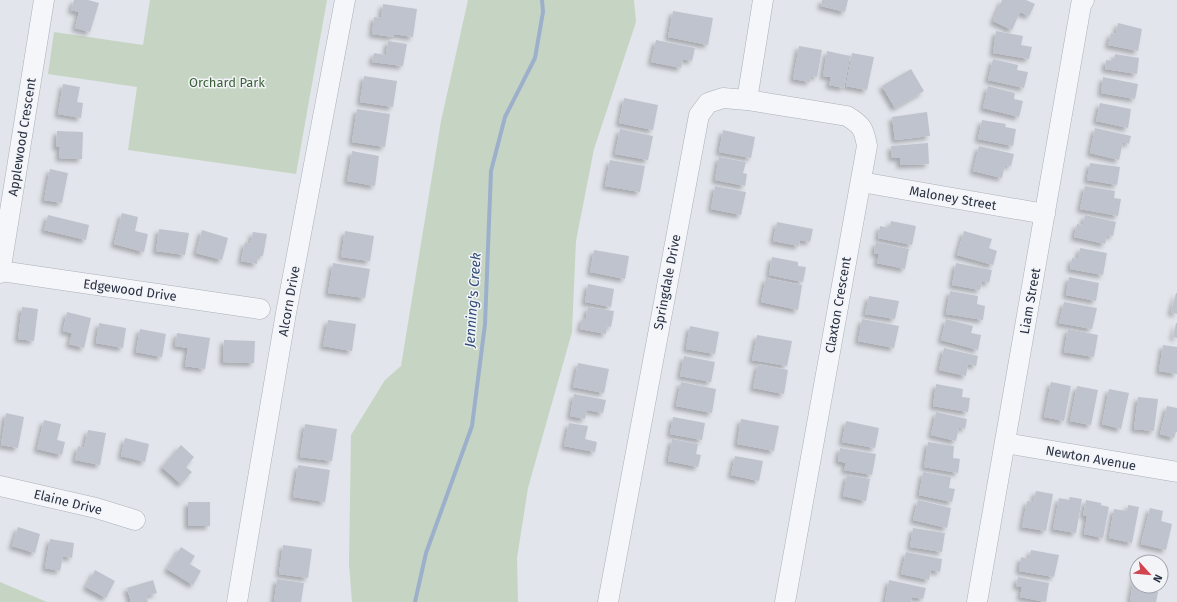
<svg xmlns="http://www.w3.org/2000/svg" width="1177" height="602" font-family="'Fira Sans',sans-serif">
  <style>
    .green { fill: #c6d5c3 }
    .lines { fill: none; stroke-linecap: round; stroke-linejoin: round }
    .stream { stroke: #9cb0cb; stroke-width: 4 }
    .building { fill: #bfc3cd; filter: url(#shadow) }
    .minor-casing { stroke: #aaafb9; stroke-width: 21 }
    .minor { stroke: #f5f6f9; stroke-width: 20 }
    .labels { text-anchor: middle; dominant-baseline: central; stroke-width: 3; stroke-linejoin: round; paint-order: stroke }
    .park-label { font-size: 13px; fill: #3b5f36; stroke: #f2f4f8 }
    .street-label { font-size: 13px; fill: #293143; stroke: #f2f4f8 }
    .water-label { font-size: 14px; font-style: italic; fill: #324d78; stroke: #f2f4f8 }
  </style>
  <defs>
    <filter id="shadow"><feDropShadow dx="-3.5" dy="3.5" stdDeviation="2" flood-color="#0004"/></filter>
  </defs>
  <rect width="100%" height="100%" fill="#e2e5eb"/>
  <!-- green -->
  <path class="green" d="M150,0h177l-31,174 -168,-24 9,-63 -89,-13 6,-42 89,13z
    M468,0h166l2,22 -42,127 -18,92 -4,91 -44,156 -11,70 1,44h-166l-3,-38 2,-129 34,-55 16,-14 40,-245z
    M0,582l47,20h-47z"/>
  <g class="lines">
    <!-- stream -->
    <path class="stream" d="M415,602l11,-49 46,-127 13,-102 6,-153 14,-54 30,-59 8,-46 -1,-12"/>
  </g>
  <!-- building -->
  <path class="building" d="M74,0h14l11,3 -9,29 -15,-4 4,-16 -8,-2z
    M822,0h26l-3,12 -24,-6z
    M1002,0h24l9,4 -6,12 -9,-4 -8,18 -19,-9z
    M383,4l34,5 -4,28 -19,-3 -1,3 -21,-3 2,-17 7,1z
    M673,11l40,7 -5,27 -40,-8z
    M1118,23l24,6 -4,22 -30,-6 3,-12 5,1z
    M996,31l27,5 -2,9 11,2 -3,12 -36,-6z
    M656,40l39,8 -3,13 -9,-2 -2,9 -30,-6z
    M388,41l19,3 -4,22 -31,-4 2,-9 12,2z
    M799,46l23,4 -5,27 -6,-1 -1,6 -17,-3z
    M827,51l23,5 -6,32 -15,-3 2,-8 -8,-1z
    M852,53l22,4 -7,33 -21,-4z
    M1115,54l24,4 -2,16 -32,-5 1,-9 8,1z
    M993,59l25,6 -1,5 11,2 -4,16 -36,-8z
    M911,69l13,22 -29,17 -13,-22z
    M364,76l33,5 -4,26 -33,-5z
    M1103,77l35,7 -3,15 -34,-6z
    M63,84l17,3 -3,15 6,1 -2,15 -23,-4z
    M988,86l27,7 -1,6 9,2 -4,16 -36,-9z
    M624,98l34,7 -5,25 -34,-7z
    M1100,103l31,6 -3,19 -32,-7z
    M357,109l33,5 -5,33 -33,-5z
    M927,112l3,24 -35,4 -3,-23z
    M982,120l24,4 -1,3 11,2 -3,17 -35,-7z
    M1095,128l36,8 -2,8 -6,-2 -4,18 -29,-7z
    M620,129l33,7 -5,24 -33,-6z
    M723,130l32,7 -4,21 -32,-6z
    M57,131l26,1 -1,27 -23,-1 1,-11h-4z
    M928,143l1,21 -29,1v-7h-8l-1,-12z
    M979,146l35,8 -3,12 -6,-1 -3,13 -29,-7z
    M352,151l27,5 -4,30 -28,-5z
    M719,157l27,5 -3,11 4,1 -2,12 -30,-6z
    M610,160l35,6 -5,26 -35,-6z
    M1090,163l30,4 -3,18 -30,-5z
    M50,169l18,4 -6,30 -18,-3z
    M715,186l31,6 -5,23 -30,-6z
    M1085,186l30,5 -1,7 7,1 -3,17 -38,-7z
    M122,213l16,4 -3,14 13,3 -4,18 -30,-8z
    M48,215l41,10 -3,15 -42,-10z
    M1085,215l31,7 -3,14 -6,-1 -2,9 -31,-7 3,-13 6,1z
    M891,221l25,5 -4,19 -34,-7 2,-12 9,2z
    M777,222l36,7 -3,13 -10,-2 -1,6 -26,-5z
    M159,229l30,4 -4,22 -29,-4z
    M202,230l26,8 -6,22 -26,-7z
    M345,231l29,5 -4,25 -29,-4z
    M964,231l28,8 -3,9 8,3 -4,14 -36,-10z
    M253,232l14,2 -4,22h-5l-1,8 -16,-3 4,-19 5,2z
    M876,242l33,7 -4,20 -28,-6 2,-9 -5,-1z
    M1080,248l27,5 -4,22 -33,-6 2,-11 6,1z
    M594,250l35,6 -4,23 -35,-7z
    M772,257l26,5v4l8,1 -3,15 -34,-7z
    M333,263l37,6 -5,29 -37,-5z
    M956,263l36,7 -3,13 -7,-2 -2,9 -28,-5z
    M1069,277l30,6 -3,18 -30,-6z
    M766,278l36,7 -4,25 -37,-8z
    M588,284l26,5 -3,18 -26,-5z
    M950,291l28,5 -1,8 8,2 -2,14 -37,-6z
    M1176,293h1v21l-6,-2z
    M869,296l30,5 -4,18 -30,-5z
    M1064,302l33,6 -5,21 -33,-6z
    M22,307l16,2 -4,32 -16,-2z
    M588,307l26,4 -3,16 -4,-1 -1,8 -26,-5 3,-11h3z
    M67,312l24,6 -7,30 -15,-4 3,-11 -9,-2z
    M862,319l37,7 -5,22 -36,-7z
    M946,319l27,7 -2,7 10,2 -3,15 -37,-10z
    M328,320l28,4 -4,27 -29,-5z
    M99,323l27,5 -3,20 -27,-5z
    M1176,323h1v15l-4,-1z
    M690,326l29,6 -4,22 -29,-5z
    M140,329l26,5 -4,23 -26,-5z
    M1068,329l30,6 -4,22 -30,-5z
    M177,333l33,5 -5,31 -20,-3 3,-18 -13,-2z
    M757,335l35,6 -5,25 -35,-6z
    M224,340l31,1 -1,22 -31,-1z
    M1163,345l14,2v27l-18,-3z
    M944,348l34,8 -2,10 -8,-2 -2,12 -27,-6z
    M684,356l31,6 -4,20 -31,-6z
    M578,363l31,6 -5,24 -31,-6z
    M758,364l30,6 -4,24 -31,-6z
    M681,382l35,7 -4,24 -36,-7z
    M1051,382l20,4 -7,35 -20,-4z
    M936,384l27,5 -1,8 8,1 -2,14 -35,-6z
    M1077,386l21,4 -7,35 -21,-4z
    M1109,389l20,4 -8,36 -19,-5z
    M574,394l32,6 -3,13 -16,-3 -2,9 -15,-3z
    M1138,397l20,2 -4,32 -20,-2z
    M1167,406l10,2v24h-1l-2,6 -14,-4z
    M936,412l31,7 -2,10 -6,-2 -3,14 -25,-6z
    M6,413l18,4 -6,31 -17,-3z
    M673,417l32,6 -3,17 -32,-6z
    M741,419l38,7 -5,25 -37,-7z
    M44,420l17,4 -4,16 8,2 -3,13 -25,-6z
    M846,421l33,7 -4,20 -33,-6z
    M569,423l19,3 -3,13 12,3 -2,10 -31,-6z
    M305,424l32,5 -5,32 -32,-4z
    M88,430l18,3 -6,32 -25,-5 3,-14 6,2z
    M125,438l24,6 -4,18 -24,-6z
    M672,439l26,5 -2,10 5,1 -3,12 -30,-6z
    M928,442l26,4 -1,12 7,1 -2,14 -34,-6z
    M181,445l13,12 -8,10 6,5 -11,12 -19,-17z
    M840,448l36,6 -4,21 -28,-5 2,-7 -8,-2z
    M735,456l28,5 -4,20 -28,-6z
    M298,465l32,5 -5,32 -32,-5z
    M923,472l28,5 -2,11 6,1 -3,13 -33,-7z
    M847,475l23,4 -4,22 -23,-5z
    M1036,491l17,3 -7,37 -24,-4 5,-26 6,1z
    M1070,497l12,2 -6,34 -23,-4 6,-31 10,2z
    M918,500l33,8 -4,20 -34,-8z
    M1086,500l15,3v2l8,2 -6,31 -19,-4 3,-18 -4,-1z
    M188,502h22v24h-22z
    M1128,505l11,2 -7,36 -23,-5 5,-29 13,2z
    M1150,508l13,3 -2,10 11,3 -6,26 -25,-6z
    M18,527l22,7 -5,19 -23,-7z
    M913,528l32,5 -3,19 -32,-5z
    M50,539l24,4 -2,15 -9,-2 -3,15 -15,-3z
    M283,545l29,4 -4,29 -29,-4z
    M181,547l14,9 -5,8 11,7 -8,14 -26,-16z
    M1031,550l28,5 -5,22 -35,-6 2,-14 8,2z
    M906,552l36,7 -2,13 -9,-2 -2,10 -28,-6z
    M1136,566l1,20h14l-1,4 8,2 -2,10 -26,-1z
    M95,570l20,11 -9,17 -20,-11z
    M1018,577l31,6 -3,19 -26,-5 2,-10 -6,-1z
    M277,579l27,4 -3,19h-27z
    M153,580l4,13 -11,3 2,6h-17l-4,-14z
    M889,580l37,8 -3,11 -11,-2 -1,5h-26z"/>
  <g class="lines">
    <defs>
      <path id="minor" d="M747,100l100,16c15,9 17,13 20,30l-82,456
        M861,182l184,32
        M0,271l260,38
        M0,273l44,-273
        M1005,443l172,29
        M0,486l96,22 39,12
        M237,602l49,-289 59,-313
        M608,602l91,-487 9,-12 15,-5 24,2 16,-100
        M977,602l104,-597 3,-5"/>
    </defs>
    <!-- minor casing -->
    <use href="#minor" class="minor-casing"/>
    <!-- minor -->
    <use href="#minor" class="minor"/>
  </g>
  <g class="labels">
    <!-- park labels -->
    <g class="park-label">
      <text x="227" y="82">Orchard Park</text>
    </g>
    <!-- street labels -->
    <g class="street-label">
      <text transform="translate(22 137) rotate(-81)">Applewood Crescent</text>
      <text transform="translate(953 198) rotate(10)">Maloney Street</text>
      <text transform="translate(667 282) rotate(-79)">Springdale Drive</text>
      <text transform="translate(130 290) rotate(8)">Edgewood Drive</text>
      <text transform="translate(289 301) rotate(-80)">Alcorn Drive</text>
      <text transform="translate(1030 301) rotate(-80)">Liam Street</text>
      <text transform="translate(838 305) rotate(-80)">Claxton Crescent</text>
      <text transform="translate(1091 458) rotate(10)">Newton Avenue</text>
      <text transform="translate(68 502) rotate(14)">Elaine Drive</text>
    </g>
    <!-- water labels -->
    <g class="water-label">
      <text transform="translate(473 300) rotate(-86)">Jenning's Creek</text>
    </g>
  </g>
  <!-- north arrow -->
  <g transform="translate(1149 574) rotate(117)"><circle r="19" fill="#f2f4f8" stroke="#a2a6b0"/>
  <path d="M0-3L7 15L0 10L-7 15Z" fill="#d14551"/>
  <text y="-6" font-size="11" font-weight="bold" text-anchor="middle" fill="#293143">N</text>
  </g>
</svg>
